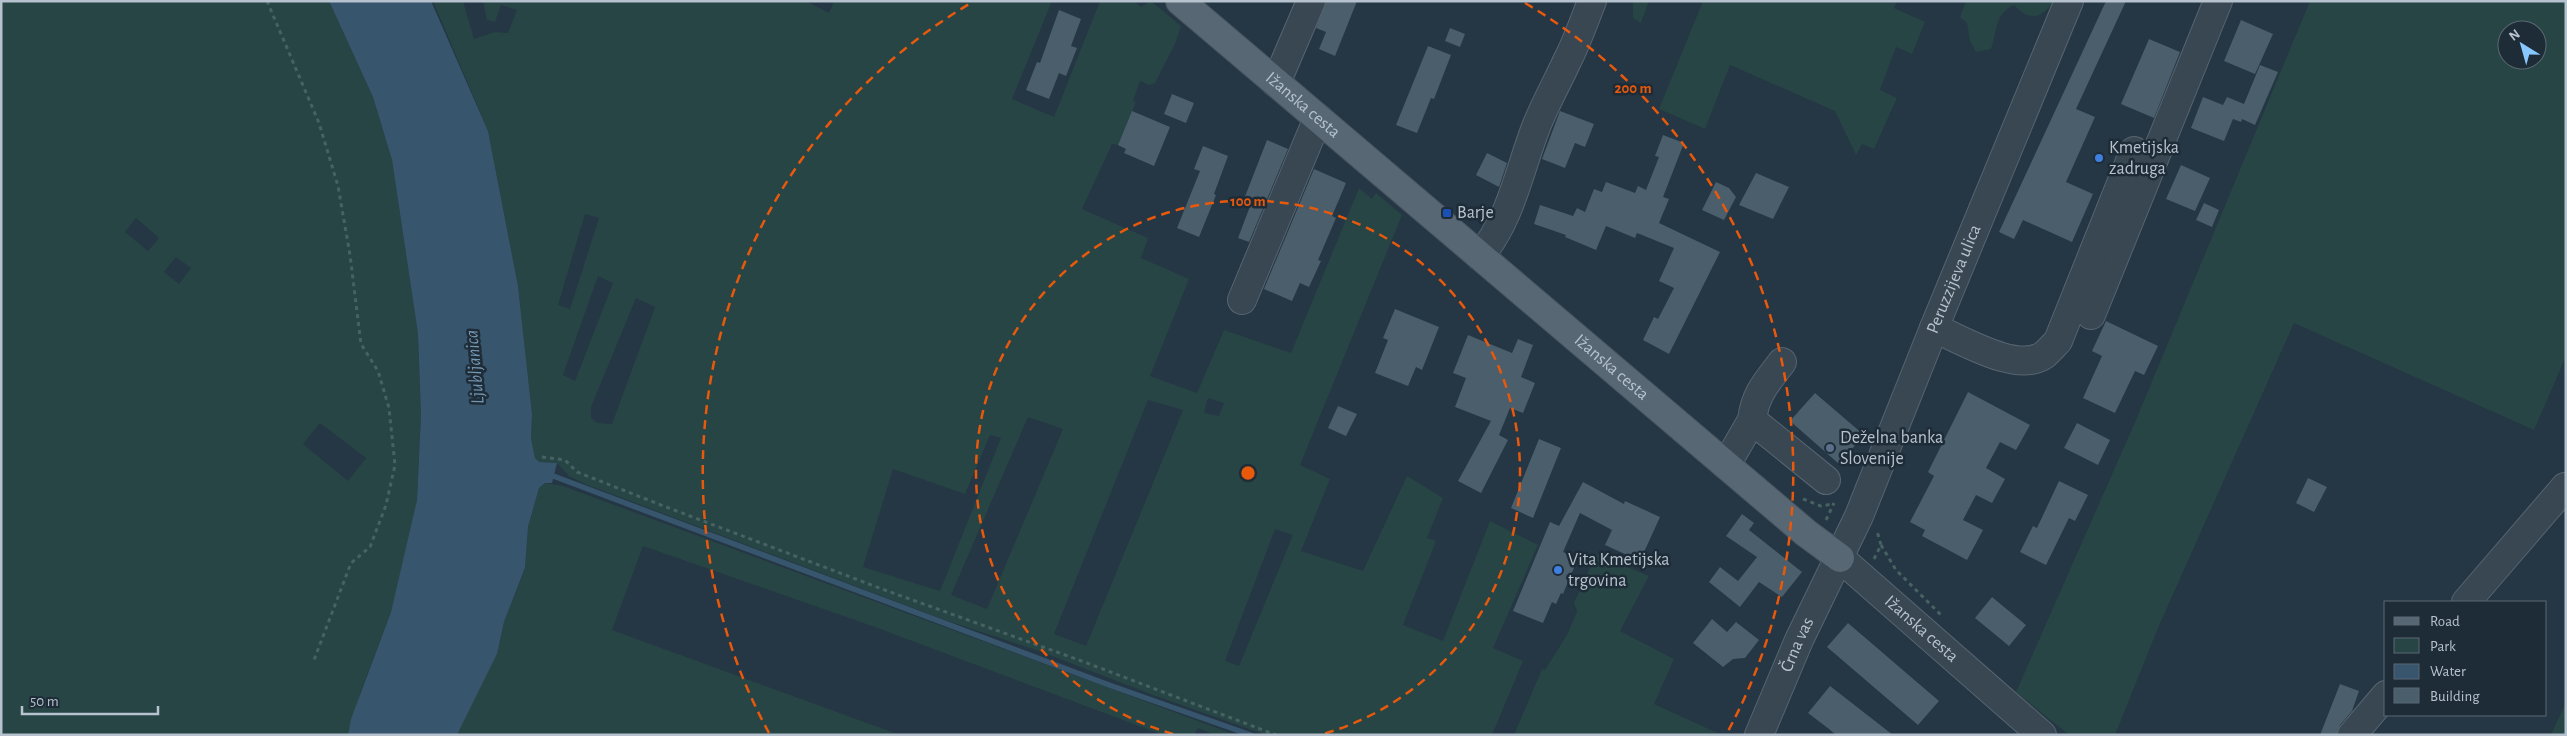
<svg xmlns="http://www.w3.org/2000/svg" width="2567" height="736" font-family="'Alegreya Sans',sans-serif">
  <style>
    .green { fill: #274544; fill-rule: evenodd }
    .water { fill: #37556c }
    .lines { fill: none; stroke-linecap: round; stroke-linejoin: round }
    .stream { stroke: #37556c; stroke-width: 5.5 }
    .building { fill: #4a5e6c }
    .minor-casing { stroke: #576570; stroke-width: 30 }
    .major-casing { stroke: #46535f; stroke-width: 30 }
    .path { stroke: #476262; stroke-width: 3; stroke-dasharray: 4 4; stroke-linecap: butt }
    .minor { stroke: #394753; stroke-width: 28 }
    .major { stroke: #576773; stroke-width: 28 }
    .ring { fill: none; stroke: #e8590c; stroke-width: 2.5; stroke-dasharray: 9 6 }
    .shop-dot { fill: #3f7fe0; stroke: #1e2c38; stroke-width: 2 }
    .transit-dot { fill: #1a4fb4; stroke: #1e2c38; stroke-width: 2 }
    .service-dot { fill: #5c6f8a; stroke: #1e2c38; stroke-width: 2 }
    .labels { text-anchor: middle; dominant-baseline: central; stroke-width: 5; stroke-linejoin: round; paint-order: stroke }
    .street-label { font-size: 18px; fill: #b6c2cd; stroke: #1e2c38 }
    .poi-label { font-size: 18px; fill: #b6c2cd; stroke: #1e2c38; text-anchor: start }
    .water-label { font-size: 19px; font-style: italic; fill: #7497b2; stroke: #1e2c38 }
    .centre { fill: #e8590c; stroke: #1e2c38; stroke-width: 2.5 }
    .ring-label { font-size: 15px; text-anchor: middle; font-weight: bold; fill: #e8590c; stroke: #1e2c38; stroke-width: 5; stroke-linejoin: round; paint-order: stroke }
  </style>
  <rect width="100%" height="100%" fill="#253644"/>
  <!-- green -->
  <path class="green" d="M1,1h328l44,96 19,63 26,174 3,81 -4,85 -8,44 -18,68 -30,79 -13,44h-347zM136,218l23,20 -11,13 -23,-19zM176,257l15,11 -12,16 -15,-12zM320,423l46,35 -18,23 -45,-37z
    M433,1h30l11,38 21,-7 13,1 9,-23 -16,-5 -6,17 -8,-2 -4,-19h323l23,12 5,-12h218l-40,98 42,18 46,-116h34l7,6 10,-6 30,25 -6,18 -20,39 -6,2 -9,-4 -7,20 3,1 -18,43 -6,-1 -30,65 66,29 -7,20 48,21 -39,97 47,17 27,-63 67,23 68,-165 13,11 4,-6 26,22 -102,250 30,14 -29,72 62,20 44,-95 36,22 -16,40 9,3 -33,84 40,16 47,-120 48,24 -45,103 30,13 -31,74h-226l-113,-40 -111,-43 -94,-31 -363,-137 -16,-8 -12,-13 -18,-1 -4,-4 -4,-20 1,-24 -14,-128 -30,-155zM585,214l14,4 -29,91 -12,-4zM598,276l15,7 -38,98 -12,-6zM636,298l19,9 -43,117 -15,-1 -6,-5v-11zM1208,398l16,5 -5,13 -15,-3zM1148,400l35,10 -97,236 -32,-12zM1028,417l35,12 -76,180 -36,-14zM990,435l11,3 -61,153 -77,-24 30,-98 72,25zM1275,529l18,6 -54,131 -14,-5z
    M1633,1h16l-8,22 -8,-5z
    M1703,1h194l-3,7 31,14 -13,32 -16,-7 -16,43 17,8 -23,51 -12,-5 -6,11 -21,-44 -105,-46 -25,64 -46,-20z
    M1966,1h88c-13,18 -24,21 -40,4 -20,10 -16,25 -23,44l-15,3 -6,-11 -3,-18 -7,-6z
    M2310,1h256v355l-32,74 -240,-107 -136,305 -43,107h-46l-53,-43 120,-272zM2507,30h30v30h-30z
    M545,483l18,3 673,249h-21l-17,-7 -4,7h-31l-291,-109 -229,-80 -31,84 288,105h-443l40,-81 7,-32 21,-53 3,-42 11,-39z
    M1596,554l53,22 -29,55 54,28 -20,45 68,31h-208l28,-66 3,1 23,-37 9,-22 -3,-8z
    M2566,702v33h-15z"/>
  <!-- water -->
  <path class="water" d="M329,1h102l57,130 30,155 14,128 -1,24 4,20 4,4 18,1 -5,20h-7l-6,5 -11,39 -3,41 -21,54 -7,32 -40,81h-109l3,-16 40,-107 26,-112 4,-85 -3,-81 -26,-174 -19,-63z"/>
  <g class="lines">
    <!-- stream -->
    <path class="stream" d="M548,474l561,211 142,50"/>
  </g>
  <!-- building -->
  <path class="building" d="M1326,1h31l-22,55 -16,-7 7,-17 -10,-4z
    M2106,1h20l-50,108 19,8 -29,65 27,12 -21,48 -49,-22 -9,19 -15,-7z
    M1059,10l22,9 -10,27 6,2 -11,28 -7,-3 -10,26 -23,-9 11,-28 3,1z
    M2241,20l32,14 -18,40 -31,-13z
    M1450,28l15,6 -5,13 -15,-6z
    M2149,39l31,13 -26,66 -33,-14z
    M1428,46l23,9 -17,44 -3,-1 -14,35 -21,-8z
    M2260,65l18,7 -23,53 -13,-6 -1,3 -8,-3 -9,22 -33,-13 12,-31 20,8 4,-8 17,7z
    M1172,94l22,9 -8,20 -22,-9z
    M1132,111l38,16 -16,39 -30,-13 2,-4 -8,-4z
    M1560,111l34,13 -9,23 -10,-4 -10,25 -23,-9z
    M1663,135l21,8 -21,54 6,2 -10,24 61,29 -51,102 -26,-14 11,-23 4,2 16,-31 -15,-7 15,-33 -37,-15 -2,5 -29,-12 -10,24 -31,-13 1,-2 -32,-11 6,-19 33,11 4,-8 8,4 9,-23 8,3 4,-10 29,11 3,-7 8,4 13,-33 -4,-1z
    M1267,140l21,9 -39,93 -11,-4 14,-37 -8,-2z
    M1203,146l25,10 -14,38 2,1 -17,42 -22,-9 23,-57 -6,-2z
    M1487,153l20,10 -8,24 -23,-12z
    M2181,165l29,13 -15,33 -29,-12z
    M1314,169l32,14 -14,33 4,2 -18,42 3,1 -12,26 -9,-4 -8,18 -28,-12z
    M1756,173l33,14 -16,32 -34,-14z
    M1716,182l13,6 7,9 -12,23 -22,-10z
    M2204,203l15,7 -7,17 -16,-7z
    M1395,309l44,18 -17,43 -6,-3 -8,19 -33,-13 13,-33 -5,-2z
    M2106,321l52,25 -14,29 -9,-4 -20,42 -32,-15 19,-42 -10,-5z
    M1468,335l44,18 6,-14 15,6 -12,32 14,6 -12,30 -13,-5 -11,27 9,5 -27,53 -23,-12 33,-60 -36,-14 11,-29 -13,-5z
    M1968,392l62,33 -14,25 -16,-8 -14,26 19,11 -13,24 -16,-8 -13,25 20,10 -16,30 -45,-24 3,-6 -15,-8 24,-46 -6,-4z
    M1815,393l49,42 -25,29 -49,-43z
    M1338,406l19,8 -11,22 -18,-8z
    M2077,423l33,17 -12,25 -34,-17z
    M1539,439l22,9 -28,70 -22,-10z
    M2308,478l19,9 -13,25 -18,-9z
    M2059,481l29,14 -13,26 -6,-3 -23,47 -26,-13 13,-26 4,2z
    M1583,482l41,22 1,-3 35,16 -20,44 -35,-16 7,-15 -32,-17 -17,39 15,6 -15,36 -2,-1 -5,11 -4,-2 -9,21 -30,-12 37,-89 9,4z
    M1742,514l12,9 -5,7 53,42 -20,25 -23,-15 -19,25 -31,-25 11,-15 18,14 19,-24 -31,-21z
    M1992,597l34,28 -17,21 -34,-28z
    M1712,619l15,13 9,-10 23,18 -14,18 -12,1 -10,8 -30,-24z
    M1848,623l91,78 -21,24 -91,-78z
    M2340,684l19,7 -7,20 -12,14 -3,10h-17z
    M1830,686l63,49h-57l-7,-6 -21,-16z"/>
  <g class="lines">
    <defs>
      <g id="minor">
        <path d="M1276,83l35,-82"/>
        <path d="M1480,256c31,-37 39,-85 56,-129 9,-23 21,-44 31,-66 10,-19 17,-40 25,-60"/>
        <path d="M1242,300l76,-182"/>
        <path d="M2091,315l127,-314"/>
        <path d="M1934,328c27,11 83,46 110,27 5,-4 10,-10 14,-14l76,-190"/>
        <path d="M1752,420c3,-26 15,-38 30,-58"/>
        <path d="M1726,465l26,-45 74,60"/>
        <path id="s1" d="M1840,558l202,177"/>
        <path d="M2466,602l99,-115"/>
        <path id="s2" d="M1759,735l40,-95 60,-124 75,-188 135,-327"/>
        <path d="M2352,735l34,-40"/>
      </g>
      <g id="major">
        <path id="s3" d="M1180,1l626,532 34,25"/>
      </g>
    </defs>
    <!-- minor casing -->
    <use href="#minor" class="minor-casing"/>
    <!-- major casing -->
    <use href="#major" class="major-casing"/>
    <!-- path -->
    <path class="path" d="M267,1l52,122 19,63 12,69 11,89 17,27 11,37 6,57 -9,40 -16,42 -19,16 -37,97
      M542,457l23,3 12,12 84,33 221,84 197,71 197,75
      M1803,499l18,7 12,-2
      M1826,520l8,-17
      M1881,545l15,25 46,46
      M1874,559l7,-14 -4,-14"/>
    <!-- minor -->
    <use href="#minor" class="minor"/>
    <!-- major -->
    <use href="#major" class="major"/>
  </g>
  <!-- distance rings -->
  <g class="ring">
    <path d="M1173 734A272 272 0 1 1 1323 734"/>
    <path d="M769 733A545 545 0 0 1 971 3M1525 3A545 545 0 0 1 1727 733"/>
  </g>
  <!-- markers -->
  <g class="shop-dot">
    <circle cx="2099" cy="158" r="5"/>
    <circle cx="1558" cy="570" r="5"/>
  </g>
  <rect class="transit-dot" x="1442" y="208" width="10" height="10" rx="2.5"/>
  <circle class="service-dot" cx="1830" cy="448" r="5"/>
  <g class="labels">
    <!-- street labels -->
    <g class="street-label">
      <text stroke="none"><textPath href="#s3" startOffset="161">Ižanska cesta</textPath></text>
      <text stroke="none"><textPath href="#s2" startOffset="496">Peruzzijeva ulica</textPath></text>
      <text stroke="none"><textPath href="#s3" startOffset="566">Ižanska cesta</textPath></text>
      <text stroke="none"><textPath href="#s1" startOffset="108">Ižanska cesta</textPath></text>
      <text stroke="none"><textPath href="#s2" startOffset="98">Črna vas</textPath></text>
    </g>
    <!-- poi labels -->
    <g class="poi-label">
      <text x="2109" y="148">Kmetijska<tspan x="2109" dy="21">zadruga</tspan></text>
      <text x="1457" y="213">Barje</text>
      <text x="1840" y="438">Deželna banka<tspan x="1840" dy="21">Slovenije</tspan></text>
      <text x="1568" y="560">Vita Kmetijska<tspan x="1568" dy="21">trgovina</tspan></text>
    </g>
    <!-- water labels -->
    <g class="water-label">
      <text transform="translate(475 367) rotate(-95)">Ljubljanica</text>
    </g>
  </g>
  <circle cx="1248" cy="473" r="8" class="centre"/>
  <g class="ring-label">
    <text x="1633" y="93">200 m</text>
    <text x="1248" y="206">100 m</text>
  </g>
  <!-- border -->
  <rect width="2567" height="736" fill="none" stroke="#b6c2cd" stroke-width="5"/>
  <!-- legend -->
  <rect x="2384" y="601" width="162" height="115" fill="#1e2c38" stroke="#5b6874"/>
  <rect x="2394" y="617" width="25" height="8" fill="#576773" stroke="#5b6874"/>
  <text x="2430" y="626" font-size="15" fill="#b6c2cd">Road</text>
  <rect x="2394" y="638" width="25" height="15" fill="#274544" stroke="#5b6874"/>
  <text x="2430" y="651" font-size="15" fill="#b6c2cd">Park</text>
  <rect x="2394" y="664" width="25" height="15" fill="#37556c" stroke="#5b6874"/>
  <text x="2430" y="676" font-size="15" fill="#b6c2cd">Water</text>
  <rect x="2394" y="688" width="25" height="15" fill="#4a5e6c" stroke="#5b6874"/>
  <text x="2430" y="701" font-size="15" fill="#b6c2cd">Building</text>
  <!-- north arrow -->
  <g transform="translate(2522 45) rotate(323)"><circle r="24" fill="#1e2c38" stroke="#5b6874"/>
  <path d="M0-4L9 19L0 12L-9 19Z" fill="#89c7ff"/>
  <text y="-8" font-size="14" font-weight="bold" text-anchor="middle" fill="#b6c2cd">N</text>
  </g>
  <!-- scale -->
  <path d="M22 706v8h136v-8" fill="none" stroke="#b6c2cd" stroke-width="2.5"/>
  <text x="30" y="706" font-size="15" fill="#b6c2cd" stroke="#1e2c38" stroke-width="4" paint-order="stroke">50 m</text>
</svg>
